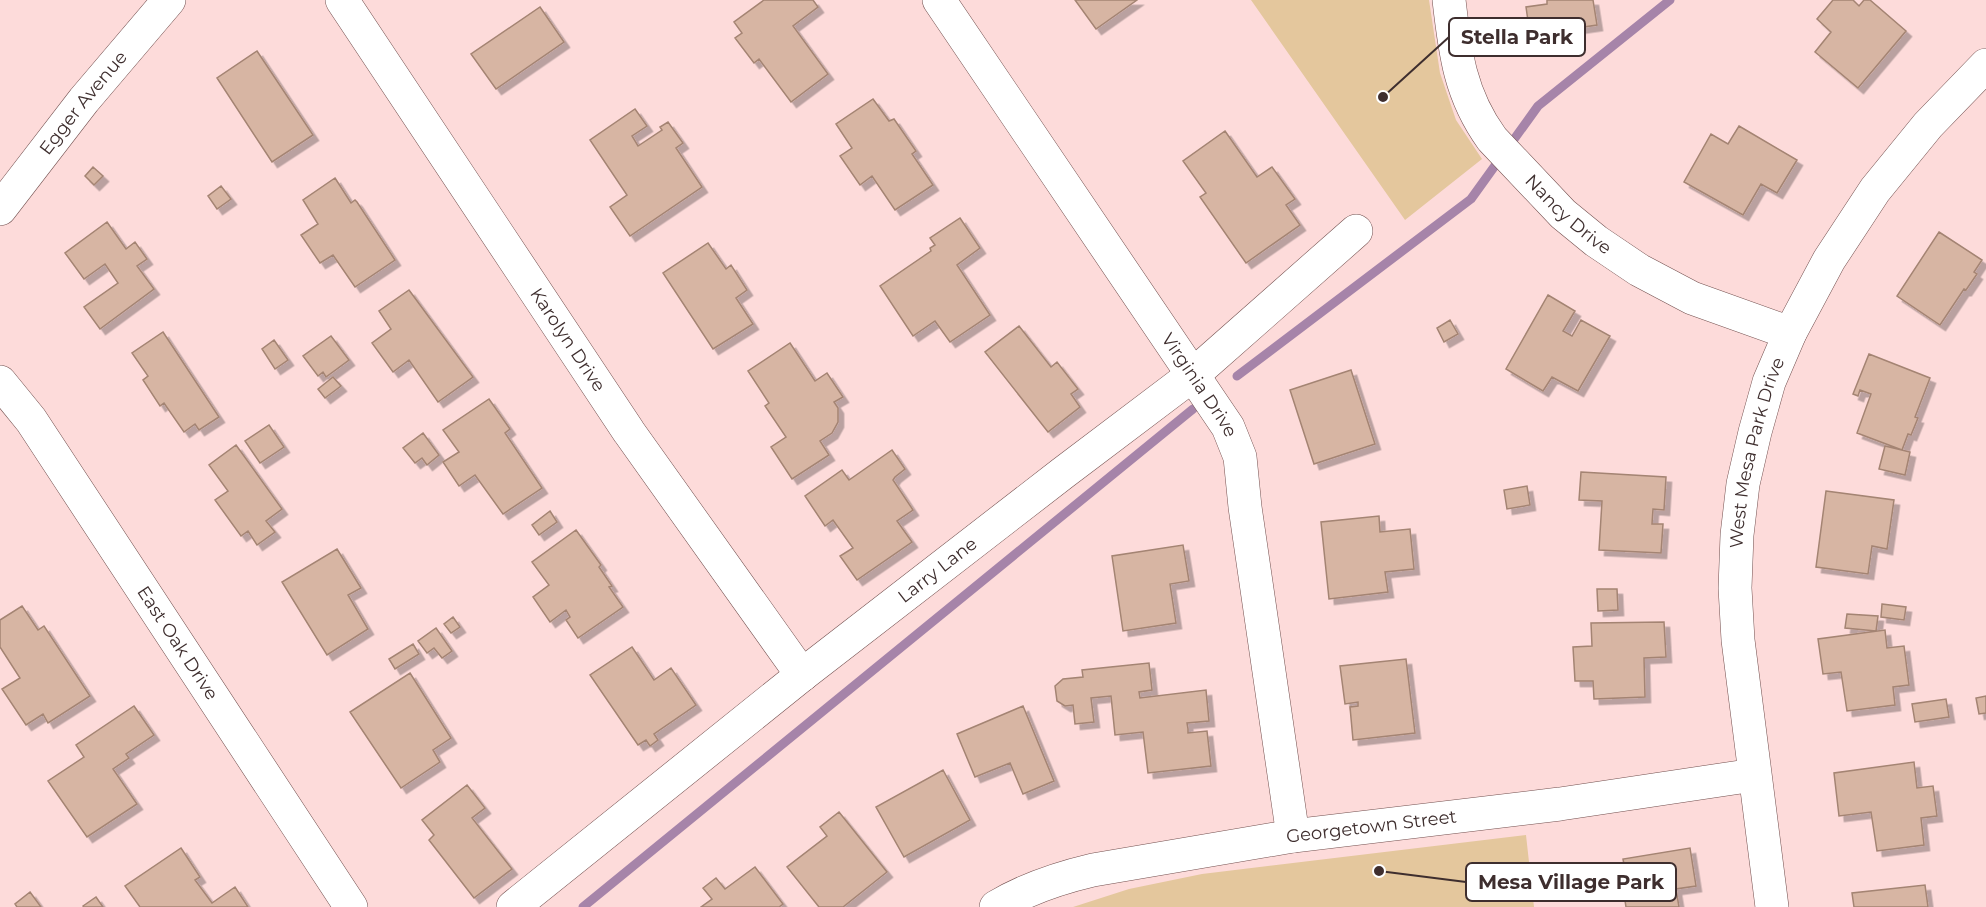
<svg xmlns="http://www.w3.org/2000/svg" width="1986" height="907" font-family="Montserrat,sans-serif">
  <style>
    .green { fill: #e4c79d }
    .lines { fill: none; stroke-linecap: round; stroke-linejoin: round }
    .stream { stroke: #a684a9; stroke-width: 9 }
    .building { fill: #d7b5a3; stroke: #a48473; stroke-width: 1.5; filter: url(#shadow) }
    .minor-casing { stroke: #73504f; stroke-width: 34 }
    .minor { stroke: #fff; stroke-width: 33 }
    .labels { text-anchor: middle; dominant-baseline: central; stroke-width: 4.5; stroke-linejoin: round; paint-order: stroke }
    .street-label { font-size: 18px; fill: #3e2e2e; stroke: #fff }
    .leader { fill: none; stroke: #3e2e2e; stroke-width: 2 }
    .callout-dot { fill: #3e2e2e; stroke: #fff; stroke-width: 2 }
    .callout { fill: #fff; stroke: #3e2e2e; stroke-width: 2 }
    .callout-label { font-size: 20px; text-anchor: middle; font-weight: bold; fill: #3e2e2e }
  </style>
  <defs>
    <filter id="shadow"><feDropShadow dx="5.5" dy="5.5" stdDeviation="0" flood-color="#0004"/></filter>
  </defs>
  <rect width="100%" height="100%" fill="#fddbda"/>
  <!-- green -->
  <path class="green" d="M1251,0h178l11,73 16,47 26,39 -77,61z
    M1526,835l8,72h-461l56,-18 73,-15z"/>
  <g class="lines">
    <!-- stream -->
    <path class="stream" d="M1237,376l234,-177 67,-93 132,-106
      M583,907l610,-498"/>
  </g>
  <!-- building -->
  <path class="building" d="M764,0h49l5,7 -25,19 35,48 -37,28 -32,-43 -5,4 -19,-25 7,-5 -8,-11z
    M1075,0h62l-41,29z
    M1547,0h46l4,25 -67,10 -4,-28 21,-3z
    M1833,0h20l6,6 5,-6h6l36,31 -48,57 -43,-36 16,-20 -14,-13z
    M540,7l24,35 -68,47 -25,-35z
    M257,51l56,84 -41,27 -55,-84z
    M873,99l16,22 5,-2 22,32 -4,3 21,31 -38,25 -23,-34 -12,9 -20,-29 12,-8 -16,-24z
    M635,109l12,17 -15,10 6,10 24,-16 -2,-3 8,-5 15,21 -7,5 26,39 -72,49 -20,-29 17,-12 -37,-55z
    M1739,126l58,34 -20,33 -16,-9 -18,31 -59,-33 27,-48 17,10z
    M1225,131l32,46 15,-10 23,32 -9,6 14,20 -54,38 -46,-66 6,-4 -23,-32z
    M93,167l10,9 -9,9 -9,-9z
    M335,178l16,25 4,-3 2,2 38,58 -40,27 -22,-32 -13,8 -19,-28 17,-11 -15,-24z
    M221,186l10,13 -14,10 -9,-13z
    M960,218l20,30 -23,17 33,50 -40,27 -15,-21 -22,15 -33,-50 51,-35 -1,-3 5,-3 -5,-7z
    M107,222l19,27 9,-7 12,17 -10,7 17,23 -54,40 -16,-22 34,-24 -13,-19 -21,15 -19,-26z
    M1939,232l43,28 -8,12 3,2 -11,16 -2,-1 -24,36 -43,-29z
    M708,243l18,26 5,-4 16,25 -11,8 17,26 -40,25 -50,-76z
    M409,290l64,87 -35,25 -29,-42 -16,12 -21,-29 19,-14 -12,-18z
    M1548,295l27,16 -12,20 9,5 9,-16 29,16 -32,55 -26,-14 -9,14 -37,-22z
    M1450,320l8,14 -14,8 -7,-14z
    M1019,326l32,41 6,-5 21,27 -7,5 9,13 -32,25 -63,-80z
    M163,332l56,85 -20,13 -4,-6 -11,8 -20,-29 -4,3 -17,-26 5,-4 -16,-23z
    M331,336l18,24 -23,17 -3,-5 -5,4 -15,-20z
    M274,340l14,20 -13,9 -13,-20z
    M790,343l25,38 12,-8 16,24 -9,5 4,6v14l-6,11 -12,8 9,14 -37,24 -21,-32 15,-10 -21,-31 4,-3 -21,-32z
    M1869,354l61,24 -15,39 3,1 -7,17 -3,-1 -6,16 -45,-17 14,-39 -11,-4 -2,6 -5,-2z
    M1351,370l24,74 -61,20 -24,-74z
    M333,377l8,9 -16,12 -7,-9z
    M489,399l21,30 -5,4 37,55 -39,26 -28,-39 -16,11 -16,-24 16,-10 -16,-22z
    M269,425l15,22 -24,16 -15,-22z
    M423,433l16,22 -12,10 -5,-7 -7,5 -12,-15z
    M236,445l46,64 -16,12 9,11 -18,13 -9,-14 -7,5 -26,-36 13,-9 -19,-26z
    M1885,446l25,6 -5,23 -26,-6z
    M892,450l13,19 -10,8 -2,3 20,30 -16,11 15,21 -55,38 -17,-24 13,-8 -20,-28 -8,6 -20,-30 37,-26 7,10z
    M1581,472l85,5 -2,33 -11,-1 -1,15h11l-2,29 -62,-3 3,-49 -23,-1z
    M1527,486l3,19 -23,4 -3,-19z
    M1826,491l68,9 -7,49 -15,-3 -4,28 -52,-7z
    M550,511l7,11 -18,13 -7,-10z
    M1379,516l1,16 30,-3 4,40 -29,3 3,20 -59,7 -8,-77z
    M576,530l25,35 -2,2 13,19 -3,1 14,20 -45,31 -12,-18 4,-3 -4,-7 -16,12 -17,-25 16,-12 -17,-23z
    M1183,545l6,36 -19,3 6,39 -53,8 -11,-75z
    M337,549l24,39 -13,7 20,34 -41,26 -45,-73z
    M1597,589h20l1,21 -20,1z
    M1882,604l24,3 -2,13 -23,-3z
    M22,606l16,24 6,-4 46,70 -42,27 -5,-9 -17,11 -24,-36 18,-11 -20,-31v-27z
    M1847,614l31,2 -2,15 -31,-3z
    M453,617l7,10 -9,6 -7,-9z
    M1664,622l2,35 -22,1 1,39 -51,2 -1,-18h-18l-2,-34 19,-1 -1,-23z
    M436,628l16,23 -10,7 -8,-10 -7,5 -9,-12z
    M1885,630l2,18 17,-2 5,39 -16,2 2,18 -48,6 -6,-39 -18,2 -5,-35z
    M413,644l6,10 -24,15 -6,-10z
    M632,647l22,33 17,-12 25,37 -42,29 4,6 -8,6 -4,-6 -8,5 -48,-70z
    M1406,659l9,74 -62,7 -3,-33 8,-1v-4l-13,2 -5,-38z
    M1149,663l3,27 -13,2 1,6 66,-8 3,31 -22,2 1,6v4l19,-2 4,35 -63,7 -5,-41 -28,3 -4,-39 -20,2 3,24 -19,2 -2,-19 -8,1 -8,-5 -2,-15 8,-7 20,-2 -1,-7z
    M410,673l41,65 -18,12 7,12 -39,26 -51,-76z
    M1986,696v17l-7,1 -3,-16z
    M1946,699l3,18 -34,5 -3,-18z
    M134,706l20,29 -28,19 3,4 -16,11 24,35 -50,33 -39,-56 36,-24 -8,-12z
    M1023,706l31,75 -31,13 -13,-31 -35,14 -18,-43z
    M1914,762l3,26 16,-2 4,30 -16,2 3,27 -47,6 -6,-39 -32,4 -5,-43z
    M943,770l27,50 -66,37 -28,-50z
    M467,785l18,23 -13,10 40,51 -38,29 -45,-58 5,-5 -12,-15z
    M839,812l48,60 -44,35h-24l-32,-40 40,-31 -7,-9z
    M181,848l19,29 -5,3 17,23 23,-16 13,20h-108l-15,-21z
    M1690,848l6,38 -20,3 3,18h-53l-2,-13 5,-1 -6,-34z
    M755,867l28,37 -4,3h-78l11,-8 -9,-11 13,-10 9,11z
    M1925,885l3,22h-74l-2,-14z
    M30,892l11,15h-24l-2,-3z
    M96,897l7,10h-19l-1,-1z"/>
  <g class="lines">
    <defs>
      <g id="minor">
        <path id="s1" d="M342,0l287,432 173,243"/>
        <path id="s2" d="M939,0l289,427 12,30 5,50 48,329"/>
        <path id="s3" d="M1449,0c6,53 11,95 43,139l71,75 33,27 43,29 53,28 98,35"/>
        <path id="s4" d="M0,209l84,-109 85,-100"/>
        <path id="s5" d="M0,382l31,38 320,487"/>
        <path id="s6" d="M513,907l289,-232 261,-202 131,-99 162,-143"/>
        <path id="s7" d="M996,907c30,-18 63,-29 97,-37l200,-34 267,-32 194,-29"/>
        <path id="s8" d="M1772,907l-34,-267 -3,-52 2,-53 6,-51 12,-52 14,-50 21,-49 39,-73 46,-70 53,-65 58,-60"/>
      </g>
    </defs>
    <!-- minor casing -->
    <use href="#minor" class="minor-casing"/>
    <!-- minor -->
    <use href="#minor" class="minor"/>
  </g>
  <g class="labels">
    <!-- street labels -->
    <g class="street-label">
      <text stroke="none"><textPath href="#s4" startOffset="135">Egger Avenue</textPath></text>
      <text stroke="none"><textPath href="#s3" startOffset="255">Nancy Drive</textPath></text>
      <text stroke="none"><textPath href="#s1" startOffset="408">Karolyn Drive</textPath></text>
      <text stroke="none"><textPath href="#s2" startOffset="465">Virginia Drive</textPath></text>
      <text stroke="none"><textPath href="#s8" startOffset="459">West Mesa Park Drive</textPath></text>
      <text stroke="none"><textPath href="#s6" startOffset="542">Larry Lane</textPath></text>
      <text stroke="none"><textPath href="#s5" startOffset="316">East Oak Drive</textPath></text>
      <text stroke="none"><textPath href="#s7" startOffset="386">Georgetown Street</textPath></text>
    </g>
  </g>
  <!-- callouts -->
  <path class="leader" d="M1383 97L1449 37M1379 871L1466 882"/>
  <g class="callout-dot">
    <circle cx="1383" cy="97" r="6"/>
    <circle cx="1379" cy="871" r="6"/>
  </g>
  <g class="callout">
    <rect x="1449" y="18" width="136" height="38" rx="6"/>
    <rect x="1466" y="863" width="210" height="38" rx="6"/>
  </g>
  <g class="callout-label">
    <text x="1517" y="44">Stella Park</text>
    <text x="1571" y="889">Mesa Village Park</text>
  </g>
</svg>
